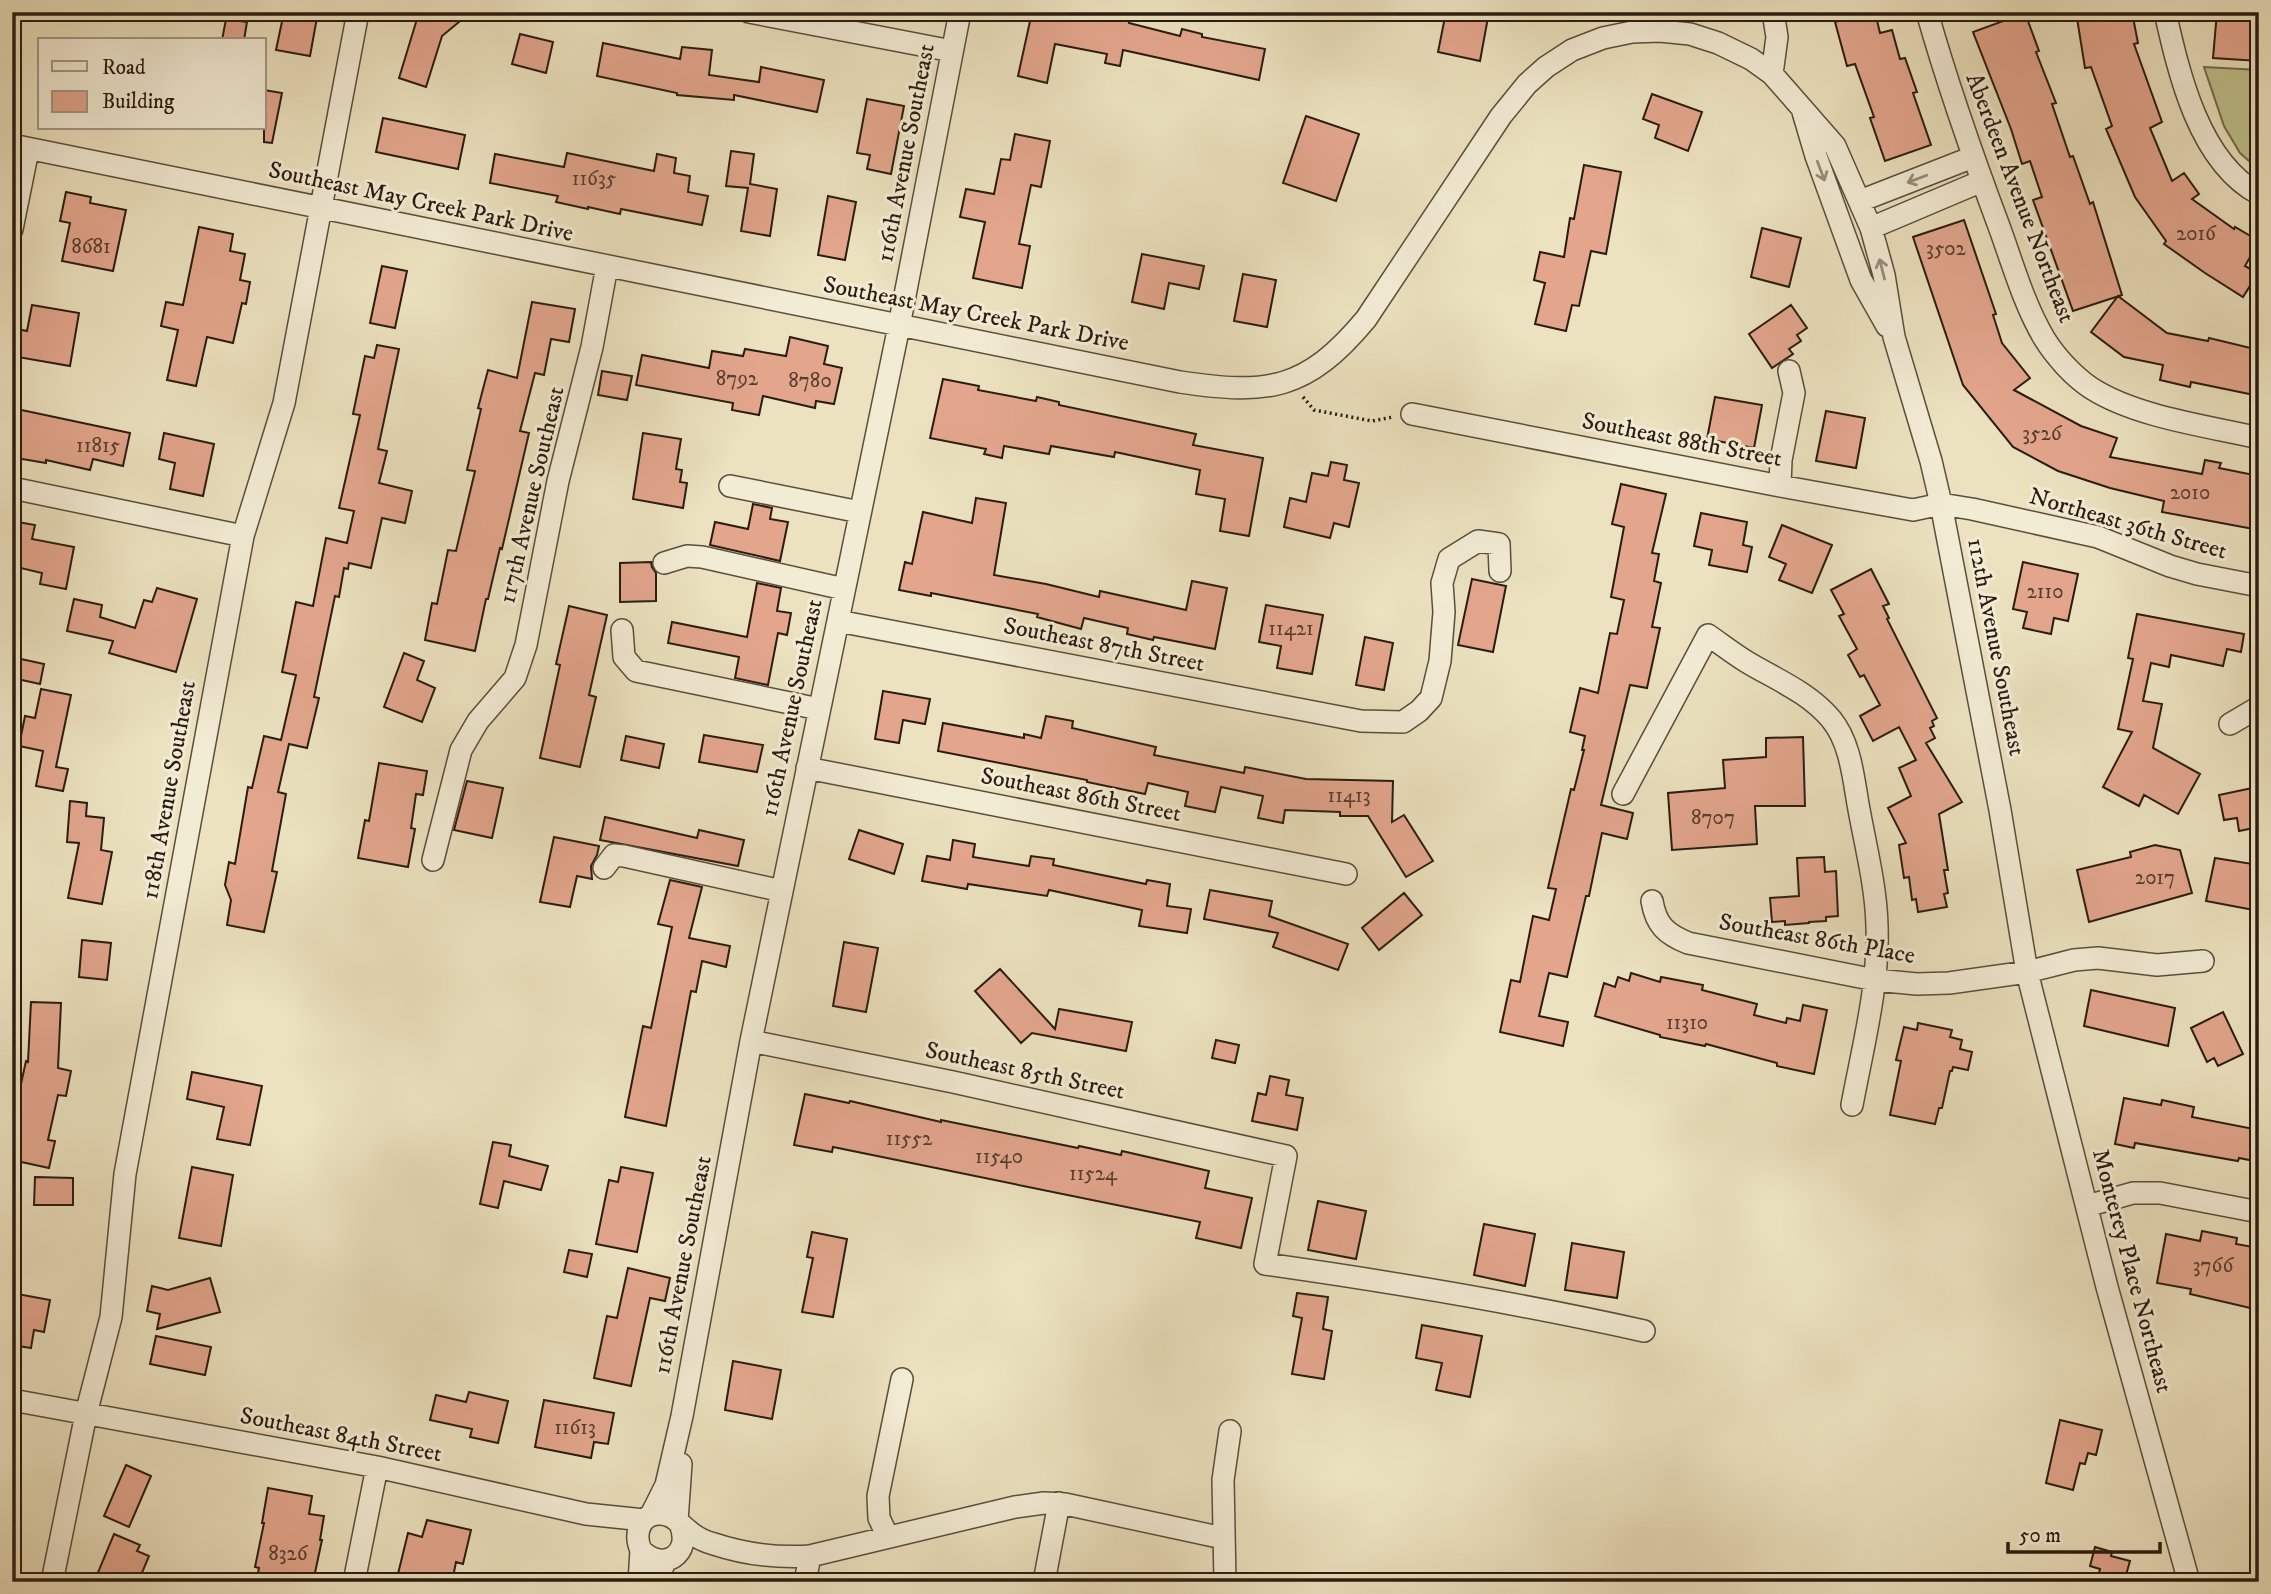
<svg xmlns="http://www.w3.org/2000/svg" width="2271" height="1594" font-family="'IM FELL DW Pica',serif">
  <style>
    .green { fill: #bfc18d; stroke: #746e4f; stroke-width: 2 }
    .building { fill: #e3a68d; stroke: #2a1c11; stroke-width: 2 }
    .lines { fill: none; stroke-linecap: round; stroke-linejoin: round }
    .minor-casing { stroke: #5a4e3c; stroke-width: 24 }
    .path { stroke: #2a1c11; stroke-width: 3.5; stroke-dasharray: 2 3.5; stroke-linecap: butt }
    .minor { stroke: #f3ecd5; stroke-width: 21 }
    .oneway { stroke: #998e7d }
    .labels { text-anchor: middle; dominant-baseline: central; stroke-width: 6; stroke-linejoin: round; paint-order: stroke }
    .number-label { font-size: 21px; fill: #583e30 }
    .street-label { font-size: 24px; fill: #2a1c11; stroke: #f3ecd5 }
  </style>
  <rect width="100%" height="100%" fill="#ece2bf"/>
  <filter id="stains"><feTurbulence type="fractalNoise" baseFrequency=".00286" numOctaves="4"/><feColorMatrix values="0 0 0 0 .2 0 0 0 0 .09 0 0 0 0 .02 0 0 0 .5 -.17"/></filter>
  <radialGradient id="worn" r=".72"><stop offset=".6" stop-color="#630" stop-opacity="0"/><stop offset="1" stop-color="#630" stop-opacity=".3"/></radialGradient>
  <!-- green -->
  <path class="green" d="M2204,67l55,3 -1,99 -18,-16 -16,-27z"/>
  <!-- building -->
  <path class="building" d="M284,12h34l-8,44 -34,-6z
    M425,12h46l-29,24 -16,51 -27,-9 18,-59z
    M1032,12h80l18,4 -1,7 51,13 2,-7 20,5v3l63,12 -6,31 -136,-30 -3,16 -15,-3 2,-9 -52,-10 -8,39 -29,-7z
    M1446,12h43l-9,49 -42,-9z
    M1870,12h5l5,21 12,-3 8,29 5,-1 12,34 -4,1 18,52 -46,16 -15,-43 4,-1 -19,-53 -8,2 -12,-44z
    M2076,12h56l6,31 -4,1 28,78 -12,6 22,53 12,-8 15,21 -7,5 42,30 1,-2 24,14 -14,25 13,7 -15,24 -38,-24 -41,-29 2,-3 -31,-44 -29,-68 6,-3 -21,-59 -6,1z
    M2217,12l42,3v46l-46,-3z
    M2025,13l14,38 -3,1 20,51 -4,1 18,53 3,-1 17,48 3,-2 29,93 -49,16 -40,-111 9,-3 -12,-36 -8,3 -11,-35 -38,-97z
    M226,19l21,3 -3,18h-22z
    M520,34l33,8 -7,31 -34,-9z
    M603,43l77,16 2,-12 30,3 -3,25 50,7 2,-15 63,13 -7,32 -83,-17v5l-57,-5v-2l-80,-17z
    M264,90l18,3 -10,50 -8,-1z
    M1652,94l50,18 -14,39 -33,-13 4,-13 -16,-6z
    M867,99l37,7 -13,68 -24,-5 3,-14 -13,-2z
    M1306,116l53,18 -23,67 -53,-18z
    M383,118l82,17 -7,34 -82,-17z
    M1015,134l35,7 -9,46 -10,-2 -12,59 11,2 -8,42 -49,-10 12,-56 -25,-5 6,-28 28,5 7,-35 9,1z
    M731,151l23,3 -4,30 27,5 -7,47 -29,-5 7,-43 -22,-2z
    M567,153l87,18 3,-17 19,4 -2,15 16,3 -2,16 20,4 -6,29 -81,-16 -1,5 -32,-7v2l-32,-7 2,-6 -68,-13 5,-29 69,13z
    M1584,165l37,7 -15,82 -15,-3 -12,55 -7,-1 -6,26 -31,-7 10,-41 -11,-3 6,-28 24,5 6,-39 4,1z
    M66,192l25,5 -1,6 36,7 -13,61 -51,-10 8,-38 -10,-2z
    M828,196l28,6 -11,58 -27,-5z
    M1964,220l32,94 -3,1 9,28 28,35 -16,12 67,36 36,12 -7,19 92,17 3,-14 16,3 -2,5 40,8v54l-97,-18 2,-11 -54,-13 -52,-17 -45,-24 -50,-62 -50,-148z
    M199,227l34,7 -3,17 15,3 -5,26 10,2 -4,22 -4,-1 -9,40 -26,-6 -11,49 -29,-6 11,-50 -17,-4 5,-24 17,3z
    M1762,228l39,10 -12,49 -38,-10z
    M1142,254l62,12 -5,23 -30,-6 -5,26 -32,-7z
    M382,266l25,5 -12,57 -25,-5z
    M1243,274l33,6 -9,47 -33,-6z
    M2118,296l49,37 41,8 1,-3 50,12v46l-68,-14 -1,5 -30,-7 3,-15 -39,-8 -33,-25z
    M532,302l43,7 -6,33 -18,-3 -7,36 -9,-2 -15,58 9,2 -27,116 -2,-1 -12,51h-2l-11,52 -50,-11 7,-37 5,1 11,-54 8,1 19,-80 -8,-1 14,-61 -3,-1 10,-38 29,8z
    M32,305l47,8 -9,53 -58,-10v-28l15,3z
    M1791,305l16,23 -10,7 4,6 -12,8 4,5 -21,14 -23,-34z
    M790,337l38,9 -4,18 18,4 -8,36 -18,-3 -1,7 -52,-12 -4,19 -27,-5 1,-7 -97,-18 6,-30 67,13 3,-17 31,5 2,-7 41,7z
    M377,345l22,4 -21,100 9,2 -8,32 33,8 -7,32 -23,-5 -11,50 -22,-5 -1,6 -4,-1 -5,29 -4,-1 -21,101 5,1 -12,50 -18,-4 -11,48 8,2 -14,77 5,1 -13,60 -37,-7 4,-25 -6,-15 4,-23 6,2 13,-77 4,1 12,-52 17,4 15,-65 -14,-3 14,-70 17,4 13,-68 21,5 7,-32 -15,-3 21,-93 -7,-1 12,-58 9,2z
    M602,371l30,5 -5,24 -29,-5z
    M943,379l36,7 -1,4 58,11 1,-4 22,5v3l137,29 -3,11 70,13 -14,78 -29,-5 5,-32 -29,-5 4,-24 -85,-18 -1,5 -63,-11 -2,8 -45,-8 -2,12 -18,-4 2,-5 -56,-11z
    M1715,397l47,8 -8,43 -47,-9z
    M12,408l118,25 -7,33 -30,-7 -3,11 -44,-10v3l-30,-5 3,-16 -7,-2z
    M1826,411l39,7 -9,50 -40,-7z
    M164,433l50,11 -11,52 -33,-7 5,-26 -16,-4z
    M643,433l38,6 -5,30 6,1 -2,12 7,1 -4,25 -50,-9z
    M1331,462l16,3 -3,15 15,3 -10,44 -15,-4 -4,15 -46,-11 6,-29 16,4 6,-29 16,3z
    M1621,484l45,10 -14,59 7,1 -5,27 7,2 -9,44 8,1 -13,60 -17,-3 -29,120 32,8 -6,26 -25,-6 -13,63h-3l-19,81 -18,-4 -10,43 29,6 -5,24 -63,-14 11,-52 9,2 13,-66 16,4 7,-31 -8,-1 23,-99 3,1 10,-40h-2l3,-14 -15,-4 10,-44 18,5 12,-60 7,1 7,-34 -13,-3 13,-70 -12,-3z
    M976,498l30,5 -12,72 52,9 53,13 1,-6 86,19 6,-29 35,7 -12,61 -61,-12 -1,3 -26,-6 1,-6 -44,-10 -3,11 -44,-12 1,-3 -107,-21v3l-32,-6 6,-28 7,2 11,-52 49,11z
    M753,504l19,4 -2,11 18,3 -8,39 -70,-16 5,-23 33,7z
    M1701,513l46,9 -4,23 9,2 -5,25 -38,-7 3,-15 -18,-4z
    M12,521l23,4 -3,14 42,8 -8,42 -26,-5 2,-11 -30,-7z
    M1782,525l50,20 -20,48 -33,-13 7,-16 -17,-7z
    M651,562l1,5 4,6v28l-36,1v-39z
    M2023,562l55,12 -10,47 -14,-3 -3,16 -28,-6 4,-16 -14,-3z
    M1871,569l18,35 -6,2 6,12 -2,1 50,99 -5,3 2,5 -4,2 5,10 -9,5 36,59 -23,12 9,56h-4l4,23 -4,1 3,13 -29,5 -2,-13 -4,1 -3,-23 -5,1 -5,-33 7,-2 -18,-35 23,-12 -12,-28 17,-8 -17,-33 -26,14 -13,-25 20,-11 -16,-30 -4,2 -12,-22 9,-6 -18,-33 5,-2 -13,-24z
    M1472,579l34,7 -13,66 -35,-7z
    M757,583l24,5 -4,23 14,2 -4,22 -9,-2 -10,52 -33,-7 4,-21 -71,-14 4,-21 75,15z
    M157,588l40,11 -21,73 -67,-19 4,-12 -46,-10 7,-32 28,6 -2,12 35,11 9,-28 8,2z
    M1266,605l57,10 -11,59 -35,-6 4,-22 -22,-4z
    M569,606l38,9 -18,80 7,2 -16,70 -40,-9 20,-93 -4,-1z
    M2137,614l107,20 -3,18 -14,-3 -4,17 -52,-11 -2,12 -18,-4 -8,38 19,3 -9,44 47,26 -22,40 -34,-19 -5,11 -36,-19 29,-55 -14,-3 15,-70 -5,-1z
    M1365,637l28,6 -9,47 -28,-5z
    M404,653l20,8 -7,19 18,8 -13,34 -38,-15z
    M21,659l23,5 -4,20 -23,-5z
    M41,689l30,6 -15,72 12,2 -5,22 -27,-5 7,-35 -24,-5 6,-30 10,2z
    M883,691l47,8 -5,25 -22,-4 -4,23 -24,-4z
    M1046,716l27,5 -1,7 84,19 -2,8 90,18 1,-6 61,12 87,2 -1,41 12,-7 29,46 -27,16 -38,-61h-28v-4l-55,-2 -2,13 -25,-5 5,-22 -42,-9 -6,25 -30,-6 3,-14 -40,-9 -3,11 -58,-12v-2l-149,-29 5,-28 81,15v-4l17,4z
    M704,735l59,10 -6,27 -58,-10z
    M626,736l38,8 -5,24 -38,-8z
    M1803,737l2,69h-50l2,38 -85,6 -4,-57 57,-5 -2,-28 43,-3v-19z
    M379,763l48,8 -4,24 -7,-1 -5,34 4,1 -7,38 -50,-9 7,-38 4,1z
    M467,781l36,7 -11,50 -38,-8z
    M2257,787l2,40 -20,4 -2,-13 -13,2 -5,-25z
    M70,801l17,2 -1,13 18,2 -3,32 11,2 -10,52 -34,-6 11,-55 -12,-1z
    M605,817l92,21 2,-8 45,10 -6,26 -138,-26z
    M859,830l44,14 -9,30 -45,-15z
    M554,837l45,9 -2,9 -6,11 1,13 -15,-3 -7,31 -30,-5z
    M953,840l22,4 -2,13 56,9 2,-10 23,3 -1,6 93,19 1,-4 23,4 -3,22 24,3 -4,24 -48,-7 3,-16 -93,-20 -2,6 -79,-12 -1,5 -45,-8 5,-25 23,4z
    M2155,845l25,5 12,43 -103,29 -12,-52 54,-13 -1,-5z
    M1824,857l1,15 11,-1 2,45 -12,1v4l-17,1v1l-24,2v-4l-13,1 -2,-24 29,-2 -2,-38z
    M2215,858l44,7v46l-53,-10z
    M670,880l32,7 -13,51 41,8 -4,21 -24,-6 -6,31 -5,-1 -25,135 -41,-9 18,-91 8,2 21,-101 -14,-3z
    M1210,890l62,11 -3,15 79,28 -10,26 -65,-23 5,-14 -74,-14z
    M1404,893l18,22 -43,35 -17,-22z
    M82,940l29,3 -4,37 -28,-3z
    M844,942l34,6 -12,64 -33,-6z
    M1000,969l55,60 4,-20 73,13 -6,29 -94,-18 -11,10 -46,-52z
    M1631,973l29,9 1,-5 42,8 -1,5 55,14 -3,11 32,8 1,-5 13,3 3,-16 24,5 -13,64 -37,-8v-3l-71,-19 -1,2 -45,-9v-2l-65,-19 9,-33 11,4 3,-10 11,4z
    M2091,990l84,18 -7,38 -84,-20z
    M31,1002l30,1 -3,65 13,3 -5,25 -8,-1 -10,45 7,1 -6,27 -37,-8 7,-34 -7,-1 14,-64 2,1z
    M2223,1012l20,42 -25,12 -4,-8 -7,4 -16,-34z
    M1918,1023l34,7 -2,7 12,3 -2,9 12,3 -4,18 -15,-3 -1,4h-2l-8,37h-3l-4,16 -45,-9 11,-54 -5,-1 8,-33 13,3z
    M1216,1040l23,5 -4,18 -23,-5z
    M192,1072l70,14 -12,59 -33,-6 7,-32 -37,-8z
    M1270,1076l19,4 -3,15 17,3 -6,32 -45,-9 6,-28 8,2z
    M805,1094l44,9 1,-2 91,21v-2l137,28 1,-2 42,9 1,-4 87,20 -4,17 47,10 -11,50 -45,-10 4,-16 -367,-75 -1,5 -38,-7z
    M2124,1098l37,7 1,-5 32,7 -2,10 67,13v32l-20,-4 -1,3 -103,-18 -1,5 -19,-4z
    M493,1142l18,3 -2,11 39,10 -7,24 -37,-9 -6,27 -18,-4z
    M192,1167l41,8 -12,71 -42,-8z
    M621,1167l32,6 -16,79 -41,-8 13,-64 9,2z
    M35,1177l38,1v27h-39z
    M1318,1201l48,10 -10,48 -48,-9z
    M1484,1224l51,10 -10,52 -51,-11z
    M2202,1231l35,7 -1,6 23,4v62l-69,-16 1,-5 -34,-6 9,-49 34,7z
    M812,1232l35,7 -14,78 -31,-5 11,-54 -6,-1z
    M1572,1243l52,9 -7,46 -52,-8z
    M569,1250l23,4 -5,23 -23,-5z
    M628,1268l42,10 -5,23 -15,-3 -19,88 -37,-8 13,-62 10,2z
    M210,1278l10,34 -63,17 3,-15 -13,-3 5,-25 16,4z
    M12,1293l38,7 -6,32 -10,-2 -3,18 -19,-3z
    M1297,1293l31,4 -5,32 9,2 -8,48 -32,-5 10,-56 -9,-2z
    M1422,1325l60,11 -12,61 -34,-7 6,-27 -26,-5z
    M156,1336l55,11 -6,28 -55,-11z
    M733,1361l48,9 -9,49 -47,-9z
    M469,1392l39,9 -10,42 -28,-6 2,-8 -42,-9 6,-25 30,7z
    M544,1400l70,13 -6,31 -14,-2 -3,16 -56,-11z
    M2060,1420l42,10 -6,25 -8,-2 -3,11 -5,-1 -7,27 -27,-7z
    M126,1465l25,11 -22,51 -25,-11z
    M268,1488l44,8 -3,18 15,2 -4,24h2l-9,42h-57l3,-14 -4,-1 9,-44h-2z
    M427,1520l44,10 -8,34 -7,-2 -4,20h-56l12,-49 14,4z
    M114,1534l26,11 -3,6 12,5 -10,24 -12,-4 -2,6h-31z
    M2095,1547l17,5 -1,4 19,5 -6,21h-27l3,-13 -10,-3z"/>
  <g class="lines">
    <defs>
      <path id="minor" d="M749,12l203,39
        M1927,12c21,74 46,145 73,217 13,36 24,75 44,109 11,18 29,38 47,50 45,29 116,38 168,50
        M2165,12c14,62 34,150 94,182
        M1772,74l5,-37 -4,-25
        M1803,112l13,44 45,124 26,46
        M12,145l1168,237c88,13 126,9 186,-63l135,-203 26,-32 19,-17 26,-17 31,-12 29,-6 28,-1 30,3 28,9 33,16 21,15 63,72 36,82 13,47 10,62 37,124 10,43 59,306 27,162 80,315 82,295
        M1860,201l113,-44
        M1871,228l111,-47
        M12,229l16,-79
        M1412,414l368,72 133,24 28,-6 31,5 126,28 72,29 27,8 62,12
        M730,486l130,26
        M1780,486l1,-26 13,-67 -5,-22
        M12,488l231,48
        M664,563l23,-7 15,1 142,32
        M838,621l523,100 42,1 16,-11 12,-13 9,-37 4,-49 -2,-29 7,-24 29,-18 21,3 1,27
        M622,630l2,27 12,14 183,38
        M2230,724l29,-17
        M807,768l539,106
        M1623,794l85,-159c13,9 26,19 39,27 30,18 61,30 84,57 19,23 22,56 27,85 7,40 18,81 19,122 2,60 -14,120 -25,179
        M433,860l28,-110 17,-29 37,-43 11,-33 32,-164 34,-134 15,-81
        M604,868l10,-13 10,1 158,35
        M1652,901c4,24 14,33 36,42l187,37 42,4 32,-1 78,-11 47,-12 24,-2 59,7 46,-4
        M751,1041l202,41 333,74 -21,108c127,18 254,39 379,67
        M2087,1206l46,-13h27l99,19
        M12,1400l365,67 209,47 58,6
        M651,1515l15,-30 16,-69 69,-375 148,-715 61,-314
        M677,1521l4,-57
        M680,1524c13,30 -17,49 -39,26 -7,-15 -2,-35 17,-36 15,-1 21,10 32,18 6,5 16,10 24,12 30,10 64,14 96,12l205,-49 29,-4 21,1 158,34
        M888,1537l-9,-19 -1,-22 24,-117
        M52,1582l34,-168 25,-97 14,-143 118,-638 41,-133 74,-391
        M354,1582l23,-115
        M639,1582l2,-32
        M656,1582l10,-22
        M805,1582l5,-26
        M1044,1582l15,-79
        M1225,1582l-2,-102 7,-49"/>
    </defs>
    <!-- minor casing -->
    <use href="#minor" class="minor-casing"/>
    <!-- path -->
    <path class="path" d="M1303,397l11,13 58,11 21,-4"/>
    <!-- minor -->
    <use href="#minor" class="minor"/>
  </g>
  <!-- one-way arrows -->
  <defs><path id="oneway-shaft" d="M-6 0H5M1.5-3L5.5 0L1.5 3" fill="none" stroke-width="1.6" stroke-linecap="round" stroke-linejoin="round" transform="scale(1.75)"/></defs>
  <g class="oneway">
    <use href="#oneway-shaft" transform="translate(1821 171) rotate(69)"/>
    <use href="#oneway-shaft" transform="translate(1917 179) rotate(159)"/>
    <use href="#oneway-shaft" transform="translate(1882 269) rotate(-104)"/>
  </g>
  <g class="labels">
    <!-- number labels -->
    <g class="number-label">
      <text x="594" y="179">11635</text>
      <text x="2196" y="234">2016</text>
      <text x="91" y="247">8681</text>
      <text x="1946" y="249">3502</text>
      <text x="737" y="379">8792</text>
      <text x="810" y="381">8780</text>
      <text x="2042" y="434">3526</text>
      <text x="98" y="446">11815</text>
      <text x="2190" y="493">2010</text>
      <text x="2045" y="592">2110</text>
      <text x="1291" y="629">11421</text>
      <text x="1349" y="796">11413</text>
      <text x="1713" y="818">8707</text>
      <text x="2155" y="878">2017</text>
      <text x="1687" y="1023">11310</text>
      <text x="909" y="1139">11552</text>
      <text x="999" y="1157">11540</text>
      <text x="1093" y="1174">11524</text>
      <text x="2213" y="1266">3766</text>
      <text x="575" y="1428">11613</text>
      <text x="288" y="1554">8326</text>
    </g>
    <!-- street labels -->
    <g class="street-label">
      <text transform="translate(906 153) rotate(-79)">116th Avenue Southeast</text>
      <text transform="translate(2020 198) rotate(69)">Aberdeen Avenue Northeast</text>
      <text transform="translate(421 202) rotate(12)">Southeast May Creek Park Drive</text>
      <text transform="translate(976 314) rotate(11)">Southeast May Creek Park Drive</text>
      <text transform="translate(1682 440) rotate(11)">Southeast 88th Street</text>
      <text transform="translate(532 495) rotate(-77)">117th Avenue Southeast</text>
      <text transform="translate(2128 524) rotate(16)">Northeast 36th Street</text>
      <text transform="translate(1104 645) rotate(11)">Southeast 87th Street</text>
      <text transform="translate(1996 647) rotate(79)">112th Avenue Southeast</text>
      <text transform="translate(792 708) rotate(-78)">116th Avenue Southeast</text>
      <text transform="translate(169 790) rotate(-80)">118th Avenue Southeast</text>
      <text transform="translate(1081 795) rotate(11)">Southeast 86th Street</text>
      <text transform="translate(1817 939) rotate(10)">Southeast 86th Place</text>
      <text transform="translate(1025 1071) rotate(12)">Southeast 85th Street</text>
      <text transform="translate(683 1265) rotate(-79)">116th Avenue Southeast</text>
      <text transform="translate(2132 1271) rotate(75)">Monterey Place Northeast</text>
      <text transform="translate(341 1435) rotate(11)">Southeast 84th Street</text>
    </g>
  </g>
  <!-- margin -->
  <rect width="2271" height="1594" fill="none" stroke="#ece2bf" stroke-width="42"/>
  <rect x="14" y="14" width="2243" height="1566" fill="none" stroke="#2a1c11" stroke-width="3.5"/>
  <rect x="21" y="21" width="2229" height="1552" fill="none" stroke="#2a1c11" stroke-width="2"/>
  <!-- legend -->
  <rect x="38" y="38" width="228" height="91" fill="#f3ecd5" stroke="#a39987" stroke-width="2"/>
  <rect x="52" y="61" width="35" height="10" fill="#f3ecd5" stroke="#a39987" stroke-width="2"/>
  <text x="102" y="74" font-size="21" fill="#2a1c11">Road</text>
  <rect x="52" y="91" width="35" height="21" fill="#e3a68d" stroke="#a39987" stroke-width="2"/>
  <text x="102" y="108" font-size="21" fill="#2a1c11">Building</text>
  <!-- scale -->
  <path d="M2008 1542v10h152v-10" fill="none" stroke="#2a1c11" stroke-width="3.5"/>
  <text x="2019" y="1542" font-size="21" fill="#2a1c11" stroke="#f3ecd5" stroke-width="5" paint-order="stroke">50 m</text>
  <rect width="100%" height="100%" filter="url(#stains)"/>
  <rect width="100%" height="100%" fill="url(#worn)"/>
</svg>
